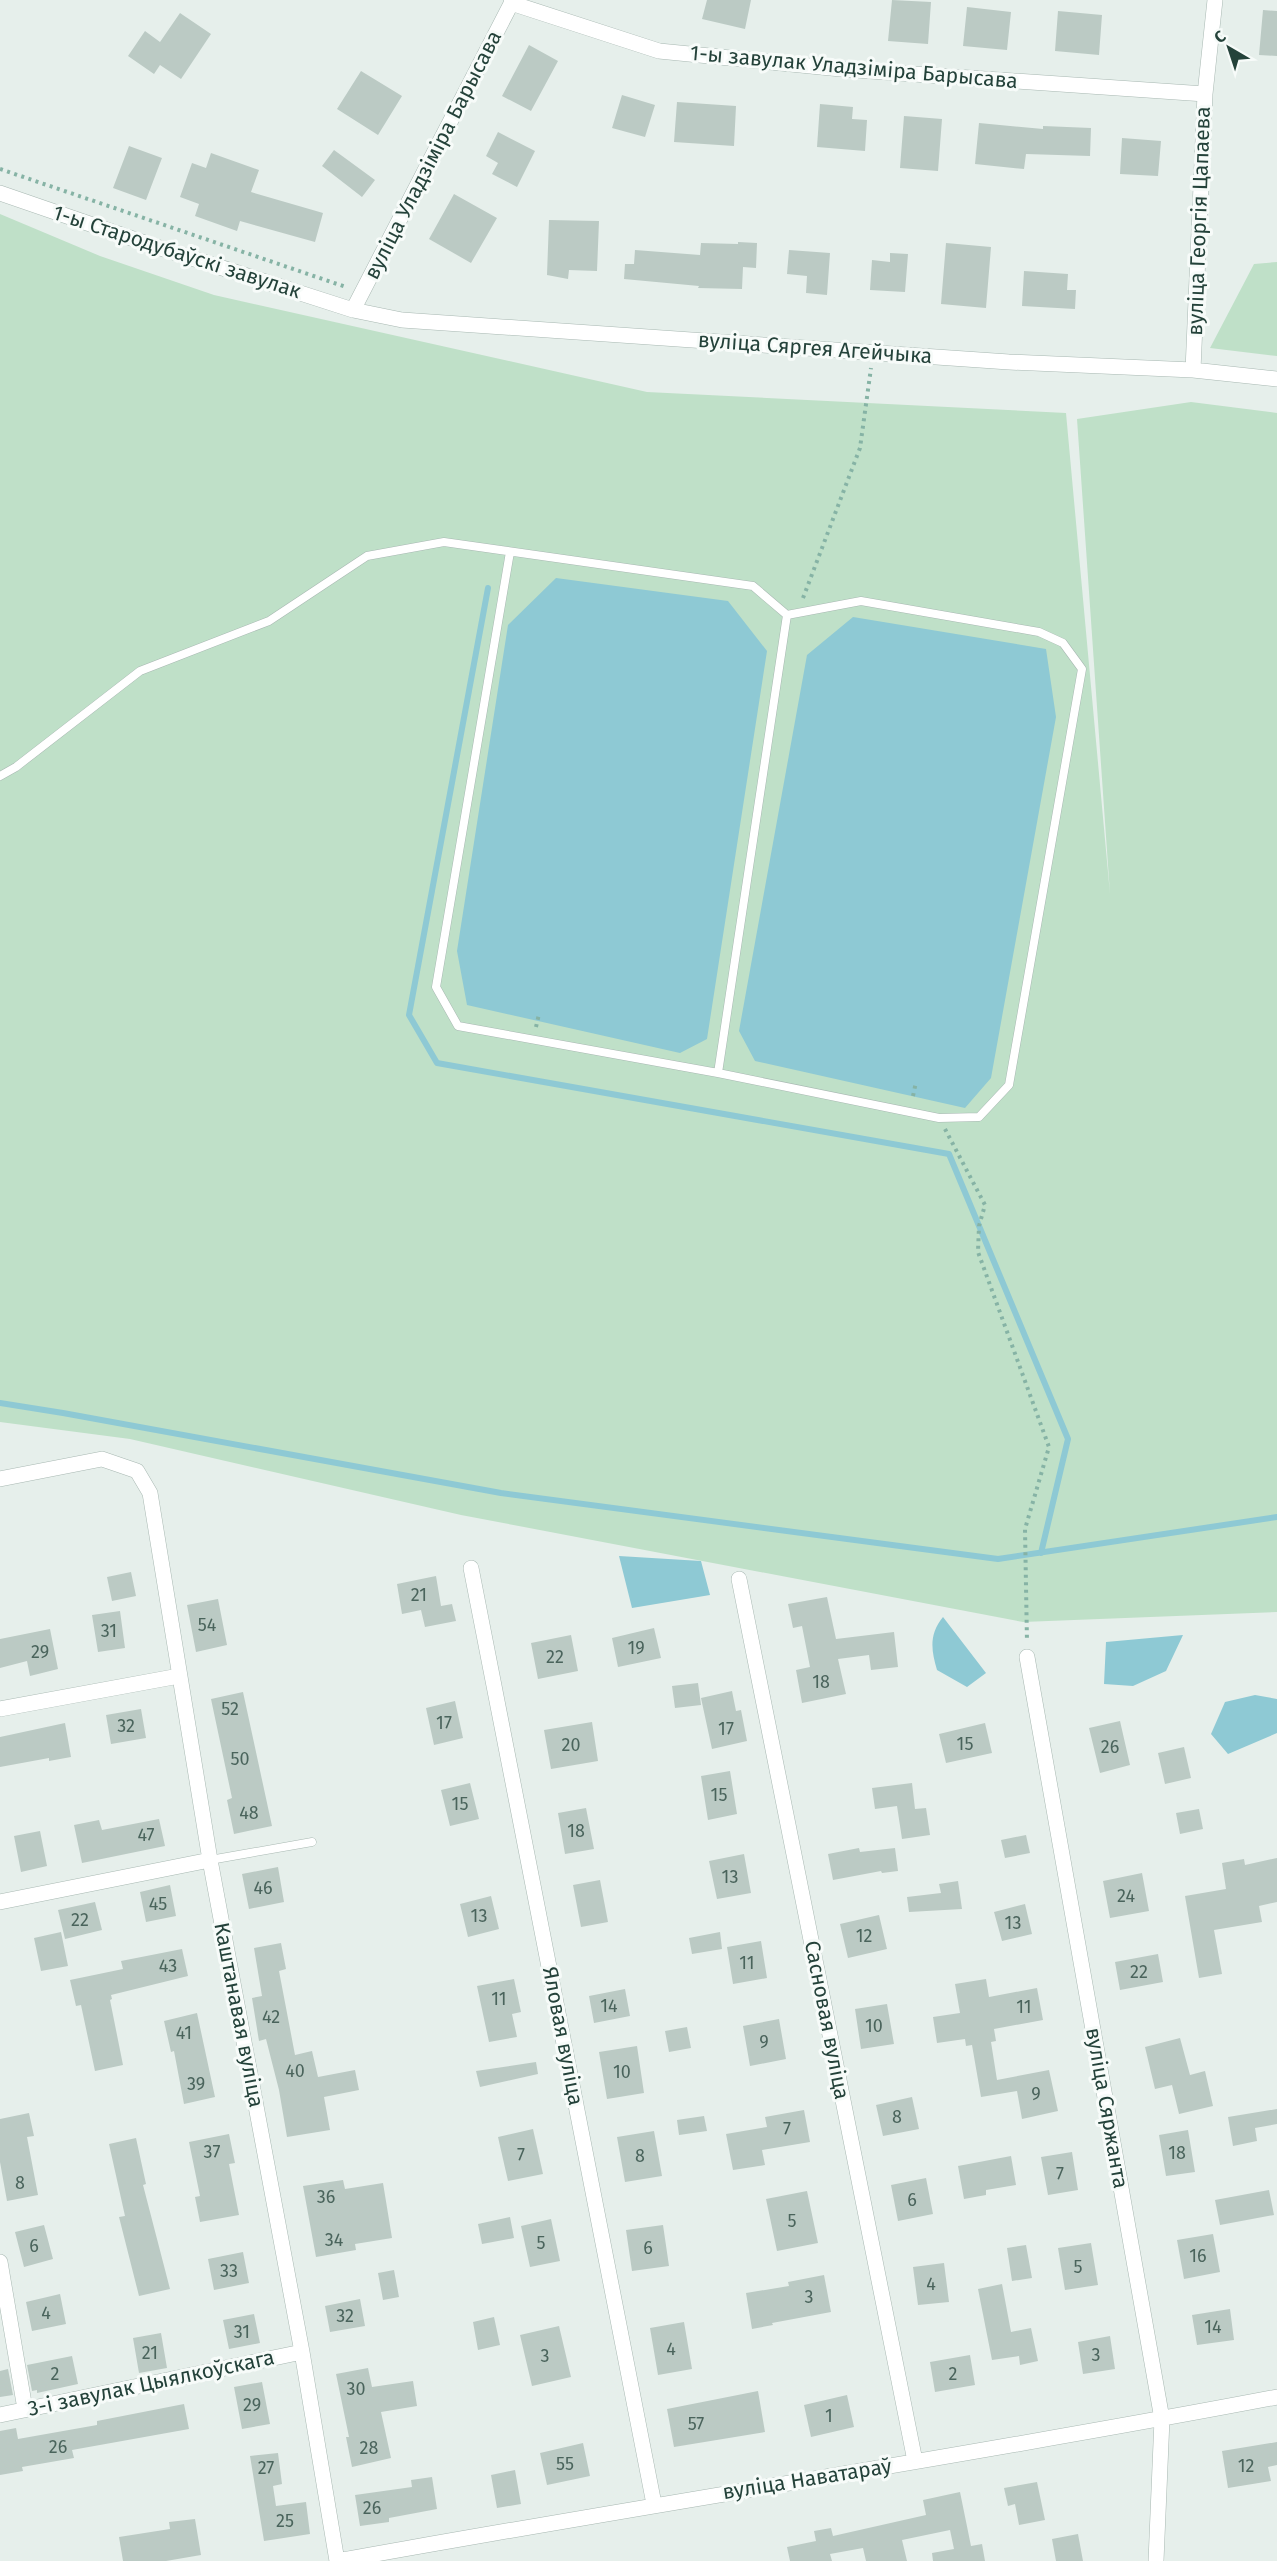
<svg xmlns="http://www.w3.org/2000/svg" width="1277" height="2561" font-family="'Fira Sans',sans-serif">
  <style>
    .green { fill: #bfe0c8 }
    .water { fill: #8ec9d4 }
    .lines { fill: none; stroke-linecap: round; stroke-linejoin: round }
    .stream { stroke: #8ec9d4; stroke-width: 6 }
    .building { fill: #bbcac4 }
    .lane-casing { stroke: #a8b8b2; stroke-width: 9 }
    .street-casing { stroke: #a8b8b2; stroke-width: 16 }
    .path { stroke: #86b3a5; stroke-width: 4; stroke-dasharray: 3 4.5; stroke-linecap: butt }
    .lane { stroke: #fff; stroke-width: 8 }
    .street { stroke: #fff; stroke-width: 15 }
    .labels { text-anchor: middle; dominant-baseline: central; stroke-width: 6; stroke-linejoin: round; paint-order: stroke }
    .number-label { font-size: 18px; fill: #4a645c }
    .street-label { font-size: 21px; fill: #24423a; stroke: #f7fbf9 }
  </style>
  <rect width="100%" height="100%" fill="#e6efeb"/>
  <!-- green -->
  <path class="green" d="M0,214l100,42 114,39 433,97 419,21 44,481 -33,-475 114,-17 86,11v1199l-254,10 -562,-107 -331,-76 -130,-17z
    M1277,262v94l-67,-8 44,-84z"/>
  <!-- water -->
  <path class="water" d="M556,578l172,23 39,50 -60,388 -27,14 -213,-48 -10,-54 51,-326z
    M853,617l193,32 10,68 -65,361 -26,30 -210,-47 -16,-30 68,-376z
    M619,1556l82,5 9,34 -78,13z
    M943,1617l43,56 -19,14 -30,-17c-6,-20 -8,-36 6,-53z
    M1183,1635l-17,36 -33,15 -29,-2 2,-42z
    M1255,1695l22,4v34l-49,21 -17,-20 14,-32z"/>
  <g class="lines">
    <!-- stream -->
    <path class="stream" d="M488,588l-79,427 28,48 512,91 119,285 -27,114
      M0,1403l63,10 438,80 497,66 279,-42"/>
  </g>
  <!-- building -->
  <path class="building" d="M707,0h44l-6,29 -43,-10z
    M892,0l39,2 -3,42 -40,-3z
    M967,7l44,5 -4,38 -44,-4z
    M1263,10l14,1v45l-18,-1z
    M1058,11l44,4 -3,40 -44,-4z
    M180,13l31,21 -30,45 -21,-14 -6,9 -26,-18 17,-25 15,11z
    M529,45l29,16 -27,50 -29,-15z
    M361,71l41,25 -24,39 -41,-26z
    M622,95l33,10 -10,32 -33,-9z
    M677,102l59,4 -2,40 -60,-4z
    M820,104l33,3 -1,12 15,1 -2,31 -48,-4z
    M904,116l38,3 -4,52 -38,-3z
    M979,123l64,6v-3l48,2 -1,28 -64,-2 -2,15 -49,-5z
    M498,132l37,19 -18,36 -25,-13 6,-11 -12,-7z
    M1122,138l39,3 -3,35 -38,-2z
    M129,146l33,12 -16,42 -33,-12z
    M334,150l41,30 -13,17 -40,-31z
    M211,153l48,17 -8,22 72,21 -8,29 -75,-21 -3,10 -42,-15 4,-12 -19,-7 12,-34 14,5z
    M454,194l43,24 -26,45 -42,-24z
    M549,220l50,1 -2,50 -28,-1 -1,9 -21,-4z
    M738,242l19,1 -1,25 -13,-1 -1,22 -44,-1 1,-2 -75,-7 1,-15h9l1,-14 65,5 1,-12 37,1z
    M946,243l45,4 -5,61 -45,-4z
    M789,250l41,3 -3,42 -21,-2 1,-17 -20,-2z
    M890,253l18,1 -3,38 -35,-2 2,-30 18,2z
    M1024,271l44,3 -1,16h9l-1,19 -53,-3z
    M131,1572l5,24 -24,5 -5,-24z
    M436,1576l5,30 11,-2 4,17 -31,6 -4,-17 -19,4 -5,-30z
    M827,1597l9,42 58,-7 4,35 -27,3 -2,-15 -31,4 8,35 -44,9 -6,-33 14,-3 -8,-41 -9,2 -5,-24z
    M218,1599l9,46 -31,7 -9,-47z
    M120,1611l5,37 -27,4 -6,-37z
    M654,1628l7,30 -43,9 -6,-29z
    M50,1629l8,40 -28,7 -3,-15 -27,7v-29z
    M571,1635l7,36 -40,8 -7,-36z
    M698,1683l3,22 -26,3 -3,-22z
    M732,1691l4,20 5,-1 6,31 -35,8 -11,-51z
    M243,1692l29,134 -38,8 -7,-34 5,-2 -21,-99z
    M455,1701l8,37 -29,7 -8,-37z
    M141,1709l5,29 -35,6 -5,-29z
    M1120,1721l10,44 -30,8 -11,-45z
    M592,1722l6,39 -47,8 -7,-39z
    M65,1723l6,34 -22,4v-3l-49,9v-30z
    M985,1723l7,30 -46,10 -7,-29z
    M1184,1747l7,31 -26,6 -7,-31z
    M730,1771l7,43 -29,6 -7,-44z
    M470,1783l9,36 -29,7 -9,-36z
    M912,1783l3,26 11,-1 4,27 -28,4 -5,-33 -22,3 -3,-21z
    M586,1808l8,41 -29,5 -7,-41z
    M1199,1809l4,20 -23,5 -4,-21z
    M159,1819l6,27 -83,17 -8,-38 25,-5 3,10z
    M40,1831l7,35 -26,6 -7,-36z
    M1026,1835l4,18 -25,5 -4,-18z
    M859,1848l1,4 35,-4 3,23 -16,2 -1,-2 -48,9 -5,-26z
    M744,1854l7,39 -34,6 -8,-38z
    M1277,1858v44l-18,4 3,16 -48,8 8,44 -23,4 -14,-82 41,-7 -4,-26 22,-4 1,6z
    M278,1867l6,35 -35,7 -7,-35z
    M1142,1873l7,38 -39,7 -7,-37z
    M600,1880l8,42 -27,5 -8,-42z
    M958,1881l4,28 -53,3 -2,-15 34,-4 -2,-9z
    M170,1885l6,31 -30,6 -6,-30z
    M491,1896l8,33 -31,8 -8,-33z
    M95,1902l7,28 -37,9 -7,-29z
    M1025,1904l7,30 -30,7 -8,-29z
    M879,1915l8,34 -39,9 -8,-34z
    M61,1932l7,34 -27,5 -7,-33z
    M720,1932l2,17 -30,5 -3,-16z
    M761,1941l6,37 -34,6 -6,-37z
    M281,1943l5,26 -7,2 16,84 17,-4 6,26 37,-7 4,20 -35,7 6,33 -43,7 -8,-47 -13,-51 -7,2 -7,-43 10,-2 -8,-48z
    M182,1949l6,27 -77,19 1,4 -2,1 13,65 -28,6 -14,-66 -5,1 -6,-26 53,-11 -2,-8z
    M1158,1954l5,28 -43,8 -5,-28z
    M514,1979l7,33 -9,2 5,23 -28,5 -12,-56z
    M986,1979l3,18 48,-9 6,32 -49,9 2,12 -5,1 6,38 52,-10 9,41 -36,8 -5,-28 -36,6 -9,-52 -6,1 -1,-7 -28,4 -4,-26 27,-4 -5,-29z
    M625,1989l5,27 -36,7 -5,-27z
    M887,2004l7,40 -33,5 -6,-40z
    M197,2013l18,84 -31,7 -10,-53 -3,1 -7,-31z
    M779,2019l7,40 -36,7 -7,-40z
    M687,2027l4,21 -22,4 -4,-21z
    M1180,2038l10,37 15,-4 8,35 -34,8 -7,-29 -17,4 -10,-42z
    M637,2046l7,47 -37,6 -8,-47z
    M536,2062l2,12 -58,13 -4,-16z
    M912,2097l7,32 -36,7 -7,-31z
    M1277,2109v15l-22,4 2,13 -24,5 -5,-29z
    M804,2110l6,32 -48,8 3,15 -32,5 -7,-36 41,-7 -2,-10z
    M29,2113l5,23 -7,1 11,58 -31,6 -7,-39v-43z
    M704,2116l3,15 -28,4 -2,-15z
    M533,2129l10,45 -35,7 -10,-44z
    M1188,2130l7,42 -29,4 -7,-41z
    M654,2131l8,45 -37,6 -8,-45z
    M229,2134l6,29 -6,1 10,51 -39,7 -5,-25 5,-1 -11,-54z
    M136,2138l10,46 -3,1 27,104 -31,7 -20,-79 6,-1 -16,-72z
    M1072,2152l6,38 -30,5 -7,-38z
    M1011,2156l5,29 -30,5v5l-22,4 -6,-33z
    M926,2178l7,36 -35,7 -7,-36z
    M343,2180l2,9 38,-6 9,55 -37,6 1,6 -40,7 -13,-71z
    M1269,2190l5,25 -54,10 -5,-25z
    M807,2191l11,52 -41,8 -11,-52z
    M510,2217l4,21 -32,6 -4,-20z
    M551,2219l9,42 -30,6 -9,-41z
    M44,2225l9,34 -29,8 -9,-35z
    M663,2225l6,41 -37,5 -6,-41z
    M1213,2234l7,38 -36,7 -7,-39z
    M1091,2243l7,42 -33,5 -7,-42z
    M1026,2245l6,33 -20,3 -5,-33z
    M243,2252l6,31 -35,7 -6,-31z
    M944,2263l5,39 -31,3 -5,-38z
    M394,2270l5,27 -16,3 -5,-27z
    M824,2275l7,37 -59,11 1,2 -21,4 -6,-36 43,-7 -1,-4z
    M1002,2284l9,48 20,-4 7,33 -18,4 -1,-9 -27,4 -14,-71z
    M60,2294l6,30 -34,7 -6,-29z
    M360,2299l5,27 -35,6 -5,-26z
    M1230,2309l4,31 -37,5 -5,-30z
    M254,2314l6,29 -31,6 -6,-29z
    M494,2317l6,28 -22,5 -5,-28z
    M684,2322l8,47 -34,6 -8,-47z
    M559,2326l12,51 -39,9 -12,-51z
    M161,2333l6,35 -28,5 -6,-35z
    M1110,2336l5,33 -32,5 -5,-32z
    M970,2355l5,30 -40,7 -5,-30z
    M72,2356l6,28 -41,9v-3l-5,1 -5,-26z
    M368,2368l4,19 41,-6 4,25 -36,6 10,46 -39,9 -6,-30h3l-13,-63z
    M8,2369l5,26 -13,2v-26z
    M262,2382l8,42 -28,5 -8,-42z
    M758,2391l7,41 -91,15 -7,-38z
    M847,2395l7,32 -43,10 -7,-32z
    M184,2404l5,25 -117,21 2,8 -52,9 1,4 -23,4v-44l16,-3 2,11 79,-14v-4z
    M1277,2442v23l-9,2 3,14 -43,7 -6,-37z
    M583,2443l7,33 -43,9 -7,-32z
    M278,2453l4,31 -9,2 3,20 30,-4 4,32 -46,7 -14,-85z
    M515,2470l6,34 -24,4 -6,-33z
    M432,2477l5,32 -48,9v4l-29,4 -5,-31 57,-8 -1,-7z
    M1037,2482l8,38 -26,5 -4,-21 -7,2 -4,-18z
    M960,2492l11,54 11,-2 3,17h-52l-1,-8 22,-4 -4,-19 -48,10 5,21h-41l-3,-13 -33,6 2,7h-42l-3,-14 29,-6 -2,-10 17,-3 2,8 93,-21 -3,-15z
    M195,2519l6,36 -35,6h-43l-4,-24 51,-8 -1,-7z
    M1078,2534l5,27h-27l-4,-22z"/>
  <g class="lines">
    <defs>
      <path id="lane" d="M0,776l16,-9 124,-96 129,-50 98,-65 77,-14 309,44 34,29 74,-14 178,31 24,11 19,26 -73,416 -30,32 -40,1 -221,-45 -260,-47 -22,-39 74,-435
        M718,1073l69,-458
        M210,1860l102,-18"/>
      <path id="street" d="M511,3l148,48 182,18 364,25
        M0,193l148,51 205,66 49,10 607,42 184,8 84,9
        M353,310l160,-310
        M1193,370l12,-276 10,-94
        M0,1479l102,-20 35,12 13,22 60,367 92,492 35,209
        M471,1568l183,936
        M739,1579l176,882
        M1027,1657l135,762 -6,142
        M0,1709l179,-33
        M0,1902l210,-42
        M0,2262l25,147
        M0,2415l302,-63
        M337,2561c313,-57 627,-104 940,-164"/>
    </defs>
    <!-- lane casing -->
    <use href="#lane" class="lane-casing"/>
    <!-- street casing -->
    <use href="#street" class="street-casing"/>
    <!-- path -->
    <path class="path" d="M0,169l346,118
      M803,598l57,-150 11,-80
      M536,1027l3,-13
      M913,1096l3,-14
      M945,1129l40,76 -6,21 -1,26 71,195 -24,82 2,113"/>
    <!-- lane -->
    <use href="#lane" class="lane"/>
    <!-- street -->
    <use href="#street" class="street"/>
  </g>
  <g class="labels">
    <!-- number labels -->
    <g class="number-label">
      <text x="419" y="1595">21</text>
      <text x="207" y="1625">54</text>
      <text x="109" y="1631">31</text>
      <text x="636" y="1648">19</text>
      <text x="40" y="1652">29</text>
      <text x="555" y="1657">22</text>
      <text x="821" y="1682">18</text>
      <text x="230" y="1709">52</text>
      <text x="444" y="1723">17</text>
      <text x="126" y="1726">32</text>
      <text x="726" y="1729">17</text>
      <text x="965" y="1744">15</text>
      <text x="571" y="1745">20</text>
      <text x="1110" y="1747">26</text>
      <text x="240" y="1759">50</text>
      <text x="719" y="1795">15</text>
      <text x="460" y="1804">15</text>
      <text x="249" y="1813">48</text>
      <text x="576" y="1831">18</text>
      <text x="146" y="1835">47</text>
      <text x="730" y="1877">13</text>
      <text x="263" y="1888">46</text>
      <text x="1126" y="1896">24</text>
      <text x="158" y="1904">45</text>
      <text x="479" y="1916">13</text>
      <text x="80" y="1920">22</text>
      <text x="1013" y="1923">13</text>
      <text x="864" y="1936">12</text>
      <text x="747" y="1963">11</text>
      <text x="168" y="1966">43</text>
      <text x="1139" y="1972">22</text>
      <text x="499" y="1999">11</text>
      <text x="609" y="2006">14</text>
      <text x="1024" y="2007">11</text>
      <text x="271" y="2017">42</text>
      <text x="874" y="2026">10</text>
      <text x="184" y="2033">41</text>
      <text x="764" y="2042">9</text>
      <text x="295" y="2071">40</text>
      <text x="622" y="2072">10</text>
      <text x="196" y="2084">39</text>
      <text x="1036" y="2094">9</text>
      <text x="897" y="2117">8</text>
      <text x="787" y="2129">7</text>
      <text x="212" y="2152">37</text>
      <text x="1177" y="2153">18</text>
      <text x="521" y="2155">7</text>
      <text x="640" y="2156">8</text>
      <text x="1060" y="2174">7</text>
      <text x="20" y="2183">8</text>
      <text x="326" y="2197">36</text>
      <text x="912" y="2200">6</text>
      <text x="792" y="2221">5</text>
      <text x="334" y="2240">34</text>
      <text x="541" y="2243">5</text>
      <text x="34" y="2246">6</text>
      <text x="648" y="2248">6</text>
      <text x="1198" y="2256">16</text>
      <text x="1078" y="2267">5</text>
      <text x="229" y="2271">33</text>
      <text x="931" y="2284">4</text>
      <text x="809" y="2297">3</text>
      <text x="46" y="2313">4</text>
      <text x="345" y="2316">32</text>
      <text x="1213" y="2327">14</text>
      <text x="242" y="2332">31</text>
      <text x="671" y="2349">4</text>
      <text x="150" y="2353">21</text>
      <text x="1096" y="2355">3</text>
      <text x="545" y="2356">3</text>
      <text x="55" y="2374">2</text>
      <text x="953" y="2374">2</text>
      <text x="356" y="2389">30</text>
      <text x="252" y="2405">29</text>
      <text x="829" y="2416">1</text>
      <text x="696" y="2424">57</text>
      <text x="58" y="2447">26</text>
      <text x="369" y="2448">28</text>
      <text x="565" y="2464">55</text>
      <text x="1246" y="2466">12</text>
      <text x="266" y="2468">27</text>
      <text x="372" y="2508">26</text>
      <text x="285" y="2521">25</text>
    </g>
    <!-- street labels -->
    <g class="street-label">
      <text transform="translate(854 67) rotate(5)">1-ы завулак Уладзіміра Барысава</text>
      <text transform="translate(433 155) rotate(-63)">вуліца Уладзіміра Барысава</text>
      <text transform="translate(1199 221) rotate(-88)">вуліца Георгія Цапаева</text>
      <text transform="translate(177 252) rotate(18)">1-ы Стародубаўскі завулак</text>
      <text transform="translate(815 348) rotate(4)">вуліца Сяргея Агейчыка</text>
      <text transform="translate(239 2015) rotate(79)">Каштанавая вуліца</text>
      <text transform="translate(827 2020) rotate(79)">Сасновая вуліца</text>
      <text transform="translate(563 2036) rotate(79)">Яловая вуліца</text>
      <text transform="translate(1107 2108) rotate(80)">вуліца Сяржанта</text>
      <text transform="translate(151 2383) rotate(-12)">3-і завулак Цыялкоўскага</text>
      <text transform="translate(807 2479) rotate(-9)">вуліца Наватараў</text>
    </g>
  </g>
  <!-- north arrow -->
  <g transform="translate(1229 48) rotate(321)" stroke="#f7fbf9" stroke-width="4.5" paint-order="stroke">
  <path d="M0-4.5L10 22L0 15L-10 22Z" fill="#24423a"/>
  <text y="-9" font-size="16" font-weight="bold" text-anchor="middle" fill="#24423a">С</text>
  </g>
</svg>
